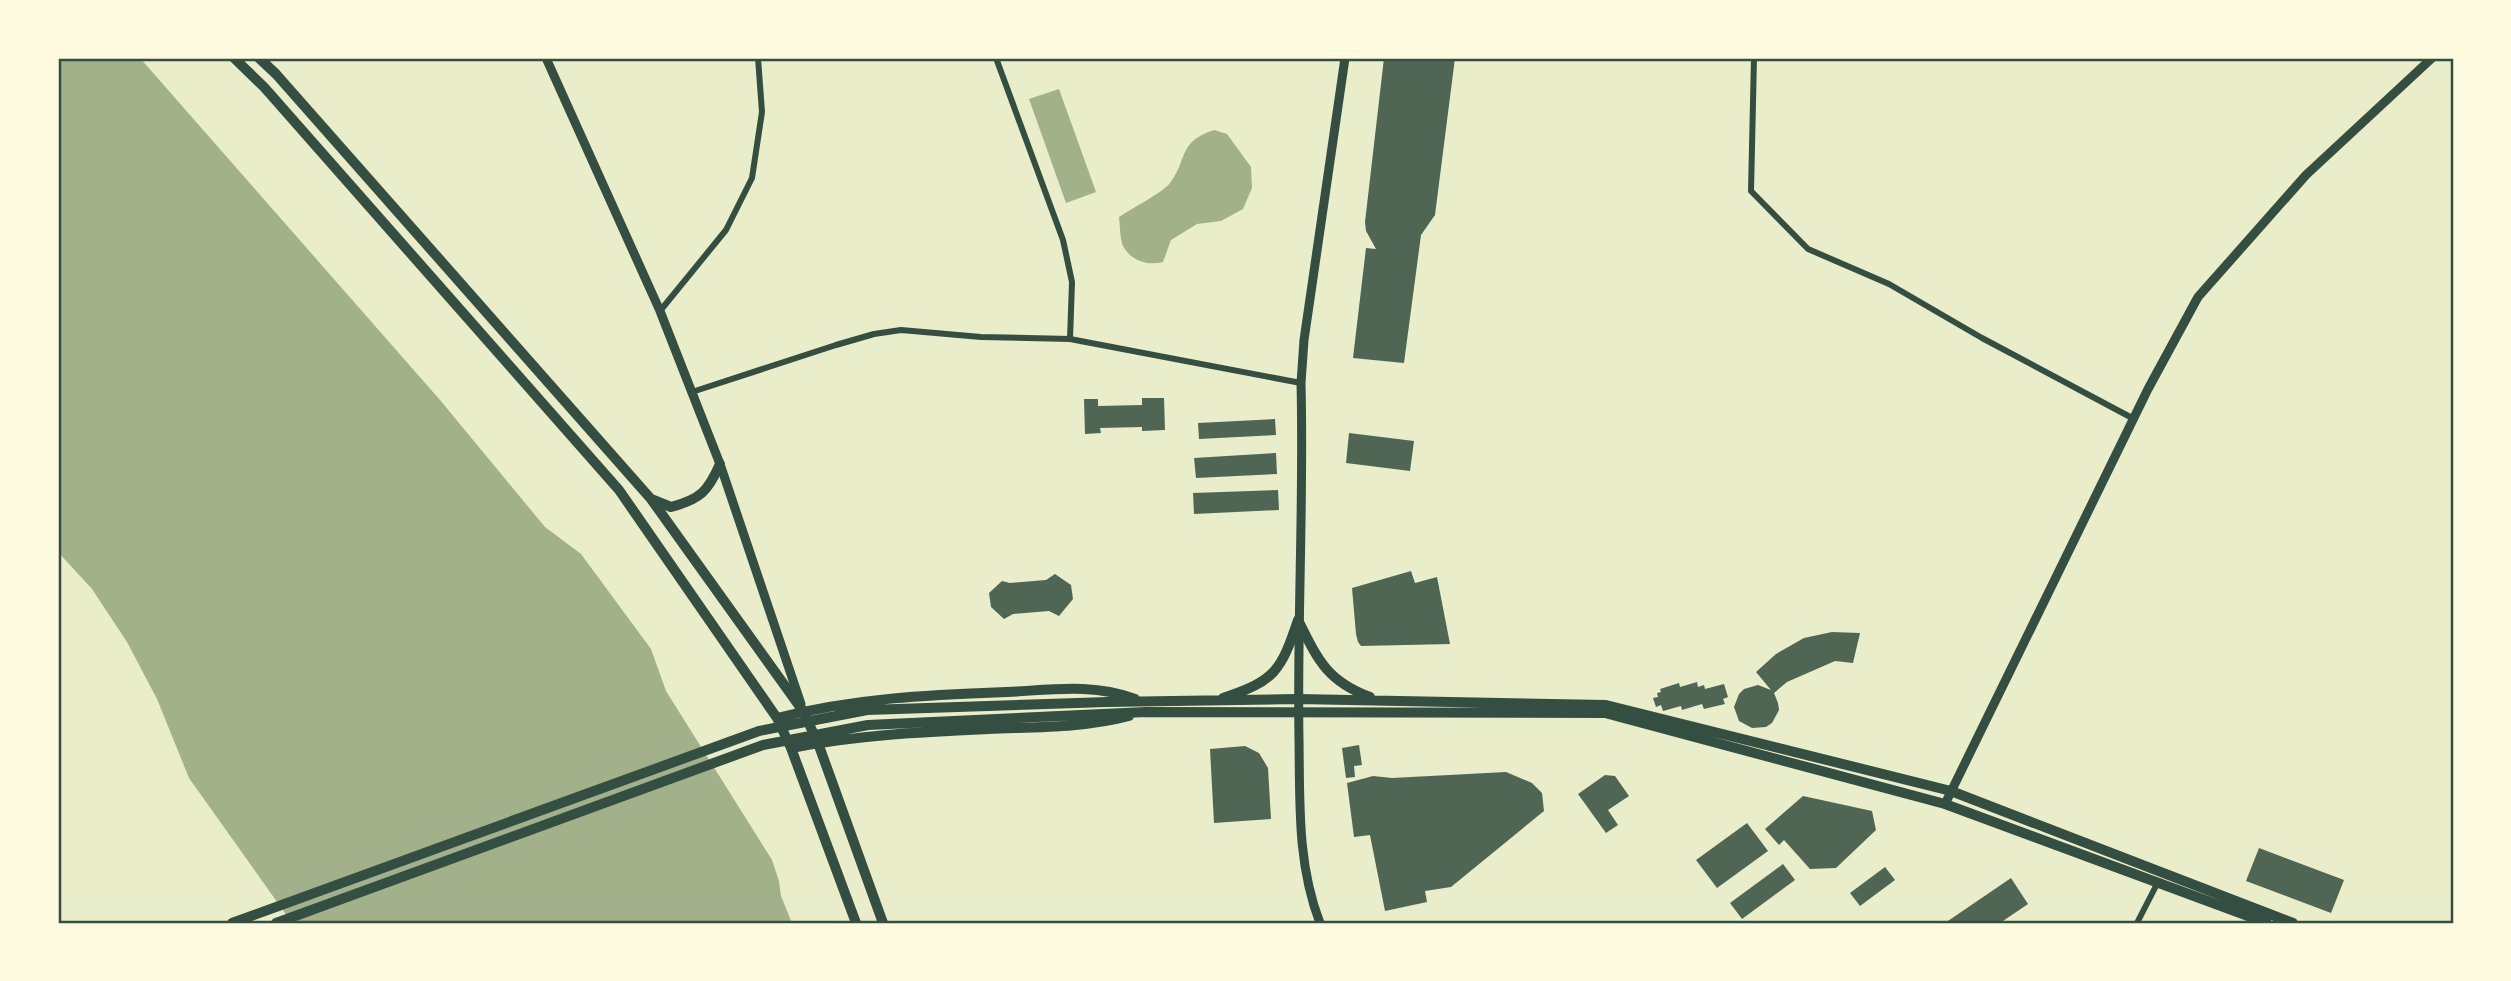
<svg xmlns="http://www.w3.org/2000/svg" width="2511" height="981" font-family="Barlow,sans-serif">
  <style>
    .water { fill: #a3b18a }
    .building { fill: #4f6655 }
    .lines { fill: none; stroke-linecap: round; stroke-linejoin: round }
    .minor { stroke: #344e41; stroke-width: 6 }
    .secondary { stroke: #344e41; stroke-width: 9 }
    .primary { stroke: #344e41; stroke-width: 10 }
    .neatline { fill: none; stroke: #344e41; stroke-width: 2.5 }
  </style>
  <rect width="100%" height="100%" fill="#e9edc9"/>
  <!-- water -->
  <path class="water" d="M58,58h82l300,342 105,127 36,27 70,95 15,42 106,169 7,21 2,15 11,27h-500l-103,-145 -32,-79 -30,-57 -35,-53 -34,-37z
    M1059,89l37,103 -30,11 -37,-104z
    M1214,130l13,4 24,33 1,21 -9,21 -22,12 -24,3 -26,16 -8,22c-15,4 -32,-1 -40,-16 -3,-7 -3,-21 -4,-29 12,-8 43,-24 51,-34 18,-23 7,-41 44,-53z"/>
  <!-- building -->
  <path class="building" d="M1384,58h71l-20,157 -14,20 -17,128 -51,-5 13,-110 10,1 -10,-18 -1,-9z
    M1142,398h22l1,32 -23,1v-4l-42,1 1,5 -16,1 -1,-35h14v7l44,-1z
    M1275,419l1,16 -77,4 -1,-16z
    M1349,433l65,8 -4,30 -64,-8z
    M1276,453l1,21 -81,4 -2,-20z
    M1278,490l1,20 -85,4 -1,-21z
    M1411,571l4,12 22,-6 13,67 -89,2 -3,-4 -2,-8 -4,-46z
    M1055,574l16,11 2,14 -14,17 -10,-5 -36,3 -9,5 -13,-12 -2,-14 13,-12 8,2 36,-3z
    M1832,632l28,1 -7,30 -18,-2 -48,21 -13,11 4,10 1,7 -7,13 -6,4 -14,1 -13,-7 -5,-14 5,-13 5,-5 14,-4 13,5 -15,-18 20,-18 28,-16z
    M1697,682l1,5 6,-2 1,4 19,-5 4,13 -5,2 2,5 -21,5 -2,-5 -20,6 -1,-4 -18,5 -2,-6 -5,2 -3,-9 5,-1 -1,-4 4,-1 -1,-3 19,-6 1,4z
    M1359,745l3,20 -8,1 1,11 -9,1 -4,-30z
    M1245,746l14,7 9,15 3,51 -57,4 -4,-74z
    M1506,772l26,11 10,10 2,18 -93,76 -26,4 2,11 -42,9 -15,-76 -16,2 -7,-54 26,-7 19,2z
    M1605,775l10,1 14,20 -21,14 10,15 -12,8 -28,-39z
    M1803,796l69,15 4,19 -40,38 -26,1 -26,-29 -5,5 -14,-16z
    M1747,823l21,28 -51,37 -21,-28z
    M2259,848l85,32 -13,33 -85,-32z
    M1783,864l12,16 -53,39 -12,-16z
    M1885,867l10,13 -35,26 -10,-13z
    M2011,878l17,26 -28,19h-55z"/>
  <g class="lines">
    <!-- minor -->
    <path class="minor" d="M996,58l67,182 9,42 -2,57
      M1754,58l-3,133 57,58 81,35 93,54 152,81
      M660,311l66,-81 26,-52 10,-66 -4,-54
      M692,392l144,-47 38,-11 27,-4 80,7 89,2 231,44
      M2137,923l21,-41"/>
    <!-- secondary -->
    <path class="secondary" d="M546,58l114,253 60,153 81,240
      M1945,804l203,-415 50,-92 108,-122 126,-117
      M1320,923c-23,-59 -20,-121 -21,-183 -2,-119 5,-238 2,-357l3,-43 41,-282"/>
    <!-- primary -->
    <path class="primary" d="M234,58l30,29 355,403 158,228 14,30 65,175
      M259,58l17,16 375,425 152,212 15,32 65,180
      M651,499l20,8c30,-8 37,-16 49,-43
      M1298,620c20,40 29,61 72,77
      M1223,698c52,-17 58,-27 75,-78
      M777,718c78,-20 150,-23 230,-26 43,-2 87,-9 128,7
      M791,748c66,-13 132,-16 198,-19 47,-2 95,-1 140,-13
      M232,923l527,-192 108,-21 240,-8 191,-3 308,6 345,86 342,132
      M276,923l487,-178 105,-20 278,-13 459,1 340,91 322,119"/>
  </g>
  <!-- border -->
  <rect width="2511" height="981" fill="none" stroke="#fefae0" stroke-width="119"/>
  <rect x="60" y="60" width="2392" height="862" class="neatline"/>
</svg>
